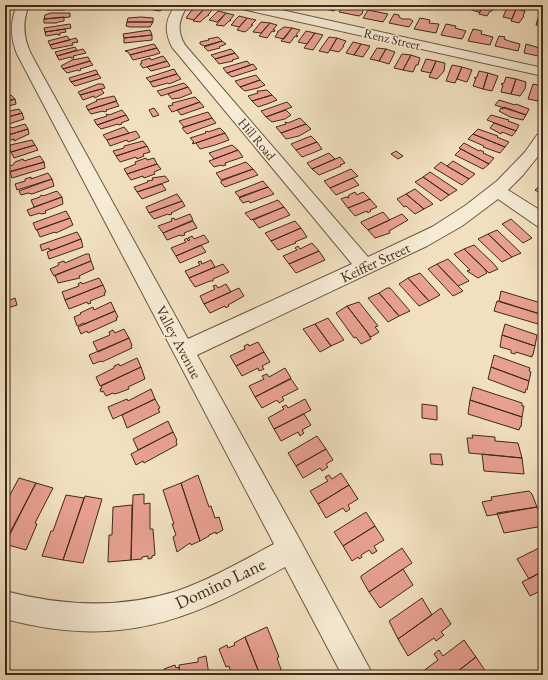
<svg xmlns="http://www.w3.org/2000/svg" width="548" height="680" font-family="'EB Garamond',serif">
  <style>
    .building { fill: #e8a191; stroke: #40291a }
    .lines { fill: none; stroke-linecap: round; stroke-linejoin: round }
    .minor-casing { stroke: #6c5743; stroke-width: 2 }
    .minor { fill: #f6ebd5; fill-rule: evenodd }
    .labels { text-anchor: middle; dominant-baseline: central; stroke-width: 3; stroke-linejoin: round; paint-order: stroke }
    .far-street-label { font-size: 13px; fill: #40291a; stroke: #f6ebd5 }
    .street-label { font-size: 15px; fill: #40291a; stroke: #f6ebd5 }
    .near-street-label { font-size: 18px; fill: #40291a; stroke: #f6ebd5 }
  </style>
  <rect width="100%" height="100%" fill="#f1e0bf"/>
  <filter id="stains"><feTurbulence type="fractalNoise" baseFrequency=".005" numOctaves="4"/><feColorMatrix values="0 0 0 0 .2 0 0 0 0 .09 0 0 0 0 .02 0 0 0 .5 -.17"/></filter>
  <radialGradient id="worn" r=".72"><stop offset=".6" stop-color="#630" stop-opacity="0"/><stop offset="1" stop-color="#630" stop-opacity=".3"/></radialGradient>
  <!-- building -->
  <path class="building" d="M158,5h10l-8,6 -7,-1z
    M316,5h22l-4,6 -19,-4z
    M344,5l16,3 3,2 -1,4 -3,2 -20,-4z
    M472,5h11l-3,7h-2l-9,-3z
    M483,5h9l-2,4h2v2h-2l-3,5 -8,-2z
    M48,6h18l-1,4h-18z
    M197,7l8,1 -11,12 -8,-2 5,-7z
    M205,8l7,2 -4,5h1l-2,1 -7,6 -7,-1z
    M507,8l9,1 -4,10 -9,-2z
    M516,9l9,2 -2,5h1l-5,7 -8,-2z
    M368,10l20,4 -5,8 -20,-4z
    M218,11l8,2 -9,9 -8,-2z
    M51,13h19v4l-26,2 1,-4z
    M226,13l8,2 -4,5h1l-1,1h-1l-5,5 -8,-1z
    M394,14l5,1v2l3,2h8l3,2 -4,6 -20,-4z
    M539,15h4v11l-7,-1z
    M239,16l8,2 -8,9 -8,-2 3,-3h-1z
    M64,17v4l-6,1 -1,1h-13v-4z
    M141,17l12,1v4h-26l1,-4z
    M247,18l9,2 -5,5h2l-8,7 -8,-2z
    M420,18l10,2 -1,3 10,1 -3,9 -22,-4z
    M127,22h26l-3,5h-20l-4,-1z
    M261,22l9,1 -9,10 -8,-1z
    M270,23l7,2 -4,5h2l-1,2 -2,-1 -5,7 -8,-2z
    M70,24l1,4 -26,4 -1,-4z
    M446,24l10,2 -1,2 11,3 -4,8 -21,-4z
    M284,27l8,1 -8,11 -9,-2 3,-5h-1z
    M292,28l8,2 -4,5 2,1 -1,1 -2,-1 -5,7 -9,-2z
    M65,29l1,3 -6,1v2h-2v-1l-12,2 -1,-4z
    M473,29l9,2 -1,3 12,3 -3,8 -22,-4z
    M150,30l2,5 -28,3 -1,-4z
    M306,31l9,2 -8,11 -9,-2z
    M315,33l8,2 -10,15 -9,-2z
    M152,35v5l-28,3v-5z
    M67,36l3,4 -20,5 -2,-4z
    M499,36l6,1 -1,2 5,2 11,3 -2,7 -23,-5z
    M218,37l4,4 -18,5 -4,-2v-2l9,-2 -1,-1z
    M329,37l8,1 -9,15 -9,-2z
    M76,38l2,4 -6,1 1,2 -21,4 -2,-4z
    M337,38l9,3 -3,5h1l-5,6 -9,-2z
    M222,41l4,3 -7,3 1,1 -12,3 -4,-4z
    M353,42l8,2 -7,11 -8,-2z
    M154,44l3,4 -27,7 -2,-3 -3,-1z
    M361,44l9,2 -7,11 -9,-2z
    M526,44l17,5v8l-19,-4z
    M75,47l2,3 -20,6 -2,-4z
    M157,48l3,5 -6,2 -21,5 -3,-5z
    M377,48l9,1 -7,12 -9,-2z
    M83,49l3,4 -13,3 1,2h-3v-1l-12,3 -2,-4z
    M231,49l4,4 -20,6 -4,-4z
    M386,49l9,3 -6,12 -10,-3z
    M235,53l4,5 -7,2 1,1 -14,3 -4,-5z
    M402,54l9,1 -8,15 -9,-2z
    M411,55l9,3 -2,7h-2l-3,7 -10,-2z
    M163,56l4,5 -24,7 -3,-4 2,-1 -1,-2 9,-3 1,2z
    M88,57l2,4 -27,8 -2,-3 11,-6z
    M426,59l10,2 -5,12 -10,-2z
    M90,61l3,4 -13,4 1,1 -2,1 -1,-1 -11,3 -4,-4z
    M167,61l3,5 -19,5 -4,-4z
    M247,61l4,4 -24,8 -4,-5z
    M436,61l9,2 -1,8 -7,8 -8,-2z
    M253,64l4,5 -25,8 -5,-4z
    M452,65l10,2 -7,16 -9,-2z
    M462,67l10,3 -5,12 -10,-3z
    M174,69l3,5 -27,8 -4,-4z
    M96,70l2,4 -27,8 -2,-4z
    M479,71l9,2 -5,16 -10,-3 3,-8h-2l3,-1z
    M488,73l10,3 -6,15 -9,-2z
    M98,74l3,4 -26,8 -4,-4z
    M177,74l4,5 -12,5 -1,-1 -15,4 -3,-5z
    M256,75l4,5 -20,7 -5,-6z
    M506,77l10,2 -5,15 -10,-2 2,-7 -2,-1 3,-1z
    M516,79l10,3 -1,7 -5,7 -9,-2z
    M260,80l5,5 -7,3 -13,3 -5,-4z
    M184,83l4,4 -27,9 -4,-5z
    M98,84h5l2,4 -25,7 -2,-3z
    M533,84l10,2v8l-2,5h-3v2l-10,-2z
    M188,87l4,6 -12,5 -8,1 -4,-5z
    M101,89l3,4 -9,5 -1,-2 -11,4 -3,-5z
    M267,90l5,5 -20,6 -4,-5 10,-3 -1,-2h2z
    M11,95l4,4 -10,3v-6z
    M272,95l5,5 -10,4 -9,3 -6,-6z
    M114,96l3,5 -29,9 -2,-4 11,-5 -1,-1z
    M195,97l5,5 -28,10 -4,-6 5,-1 -1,-2z
    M15,99l1,5 -11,3v-5z
    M499,100l16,5 1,-1 13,5 -3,6 -31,-10z
    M116,101l3,5 -13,4 1,1 -3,1 -1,-1 -12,3 -3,-4z
    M200,102l4,5 -23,8 -4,-5z
    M287,102l5,5 -26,10 -5,-6z
    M504,107l22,8 -3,5 -13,-3 -11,-6 2,-3 2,1z
    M154,108l5,7 -6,2 -4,-7z
    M19,109l3,4 -17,5v-6z
    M122,110l4,5 -29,10 -3,-5 13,-4 -1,-2 3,1z
    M286,110l5,5 -6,4 -13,3 -6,-5z
    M208,112l4,6 -28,9 -5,-6z
    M22,113l2,6 -15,5 -1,-1 -3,1v-6z
    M126,115l3,5 -8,3 1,1 -3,1 -1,-1 -17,5 -4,-4z
    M491,115l18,5 -1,1 11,4 -3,6 -29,-11z
    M212,118l4,5 -22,8 -7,3 -5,-6z
    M300,118l6,6 -25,9 -5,-6 10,-3 -1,-2 3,1z
    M494,123l22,8 -4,5 -10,-4 -1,2 -11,-6z
    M25,124l3,5 -23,7v-6l4,-1v-2h2l1,1z
    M306,124l5,5 -12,7 -13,3 -5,-6z
    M124,127l5,6 -22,7 -4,-5z
    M220,128l5,5 -32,11 -1,-1 2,-1 -4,-4 16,-5 -1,-1 2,-1 1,1z
    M28,129l1,5 -15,7v-2l-9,3v-6z
    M478,129l20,7 -1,1 12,5 -4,5 -32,-13z
    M136,131l4,6 -6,3 -6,2 -1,-2 -17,6 -3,-6z
    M225,133l4,7 -14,5 -15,4 -4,-6z
    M473,134l32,13 -5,6 -17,-6 1,-1 -16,-7z
    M311,136l6,6 -21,8 -5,-6z
    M32,140l3,5 -24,7 -2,-5 2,-1 -1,-1z
    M143,141l4,5 -31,10 -3,-5 11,-3v-2z
    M317,142l5,7 -7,3 -13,5 -6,-7z
    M464,143l15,8 1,-1 4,2 -1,1 11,5 -5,6 -30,-16z
    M35,145l3,5 -24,8 -3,-6z
    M232,145l6,5 -24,9 -5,-6z
    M147,146l3,6 -7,2 1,2 -7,3 -1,-2 -16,5 -4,-6z
    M461,149l28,15 -6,5 -28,-14z
    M238,150l5,7 -18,6 1,2 -4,1 -1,-1 -7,2 -5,-6z
    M396,151l7,5 -5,3 -7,-5z
    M329,153l6,6 -23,10 -5,-6z
    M40,156l4,6 -36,10 -2,-5 7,-2 2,-3 8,-3 1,2z
    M340,157l5,6 -5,2 1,1 -22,9 -7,-6z
    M146,158l1,2 7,-2 3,6 -30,10 -3,-5 12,-5 -1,-2z
    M453,161l22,13 -6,5 -22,-13z
    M44,162l1,6 -33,10 -2,-6z
    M246,162l7,7 -32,11 -5,-7z
    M441,162l6,4 22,13 -7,6 -28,-17z
    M157,164l4,5 -7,3 1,2 -11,4 -1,-2 -12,4 -4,-6z
    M253,169l5,6 -33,12 -4,-4v-2z
    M351,169l7,7 -28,12 -6,-7z
    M430,172l27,18 -8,5 -26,-18z
    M48,173l4,6 -35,11 -2,-6 10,-3v-2l6,-2v2z
    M165,176l4,5 -32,11 -3,-5 14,-5 -1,-1 6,-1 -1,-2z
    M423,177l26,18 -8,6 -26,-19z
    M353,178l6,7 -23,10 -6,-7z
    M52,179l2,7 -22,8 -4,-1 -7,2 -2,-4z
    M263,181l5,6 -29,10 -4,-5z
    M543,181v14l-8,-5 7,-6 -2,-1z
    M162,184l4,6 -24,9 -5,-7z
    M268,187l6,7 -24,9 -1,-2 -6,2 -4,-5z
    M415,189l18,15 -9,5 -18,-15z
    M57,191l5,6 -28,10 -3,-7 9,-3v-1l2,-1 1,1z
    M355,192l2,3 6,-3 7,7 -22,9 -7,-9 5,-2 3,1 -1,-1 1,-2z
    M177,194l5,7 -33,12 -3,-6z
    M406,194l18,15 -9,5 -9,-8 -2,1 -7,-8z
    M62,197l1,7 -18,7 1,2 -5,1 -1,-1 -10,3 -3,-6z
    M370,199l7,8 -7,3 1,1 -3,2 -1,-2 -12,5 -7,-8z
    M278,200l6,7 -33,13 -6,-7z
    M182,201l3,5 -14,7 1,1 -3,1 -1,-1 -14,5 -5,-6z
    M284,207l6,8 -31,13 -6,-8z
    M66,211l4,7 -34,12 -3,-7z
    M383,212l7,8 -22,10 -7,-7v-1z
    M190,214l3,6 -30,13 -5,-7 14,-5 -1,-2 3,-1 1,2z
    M402,214l6,6 -19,11 1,2 -15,5 -7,-8z
    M70,218l3,7 -17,8 -1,-1 -15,5 -3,-7z
    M511,219l21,19 -9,5 -21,-19z
    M193,221l4,7 -13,5 1,2 -4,1 -1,-1 -13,5 -4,-7z
    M295,221l6,7 -30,13 -6,-8z
    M301,228l6,9 -12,5 1,1 -18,7 -7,-9z
    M497,230l24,23 -9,4 -24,-23z
    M77,232l4,7 -29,11h-3v-2l-7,3 -2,-6z
    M488,234l24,23 -10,5 -24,-23z
    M204,235l5,7 -33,14 -5,-8 15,-6 -2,-2 3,-2 1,3 2,-1 -2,-2 4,-2 2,3z
    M81,239l2,8 -34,12 -2,-7z
    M312,243l7,8 -30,13 -6,-8 14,-6 -2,-2 3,-2 2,3z
    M201,245l5,7 -26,11 -4,-7z
    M474,245l19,18 5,6 -9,4 -25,-24z
    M464,249l20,19 3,5 -9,5 -11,-7 3,-1 -16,-16z
    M319,251l6,9 -29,13 -7,-9z
    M86,254h3l2,7 -37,15 -4,-7 9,-4 -1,-2 6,-2 1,2z
    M448,259l21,22 -11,5 -21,-22z
    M211,260l4,7 -26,11 -4,-7 15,-6 -2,-3 3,-1 1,3z
    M91,261l3,8 -15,7 1,2 -22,5 -3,-8z
    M223,264l6,8 -16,7v2h-3l-15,6 -6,-9z
    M437,264l21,22 5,5 -10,5 -25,-27z
    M420,273l20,22 -11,6 -21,-23z
    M99,278l4,7 -38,15 -3,-8 17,-6 -1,-2 3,-2 1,2z
    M408,278l21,23 -10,5 -20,-22z
    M226,284l5,8 -27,12 -4,-8 15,-7 -2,-3 3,-1 2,3z
    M103,285l3,7 -2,1 1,2 -15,6 1,2 -3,1 -1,-2 -18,7 -4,-9z
    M239,288l5,8 -16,9 1,1 -3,2 -1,-2 -15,7 -6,-9z
    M387,288h3l20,23 -11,5 -20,-23z
    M501,291l40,12 -1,11 -41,-13z
    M379,293l20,23 -11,6 -20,-24z
    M15,298l2,7 -12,4v-7z
    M497,301l43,13 -2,10 -44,-13z
    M111,302l4,9 -31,13v-1l-7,3 -3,-9 7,-3 -1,-1 13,-6 1,3z
    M359,302l19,24 -3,1 4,5 -8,5 -24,-31z
    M347,306l20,26 4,7 -10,5 -5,-7 -2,1 -18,-25z
    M115,311l3,6 -2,1 1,2 -29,13 -1,-2 -6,3 -3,-7z
    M328,318l16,22 -13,6 -16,-22z
    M315,324l16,22 -11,6 -17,-23z
    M505,324l32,11 -2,11 -33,-11z
    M124,329l5,9 -31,14 -5,-10 17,-7 -1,-3 4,-2 2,3z
    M502,335l33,11 -2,9h-1v2l-16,-5 -1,2 -4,-1v-3l-11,-3z
    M129,338l3,7 -1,1 1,2 -30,14 -1,-1 -8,3 -4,-9z
    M258,342l6,10 -28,14 -6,-10 15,-7 -1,-3 4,-2 1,2z
    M264,352l6,10 -8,4 2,3 -5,2 -1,-3 -16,8 -6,-10z
    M494,355l36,13 -1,3 2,1 -2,9 -38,-14z
    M137,358l4,9 -41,19 -4,-9 18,-9v-2l5,-2 1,2z
    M141,367l4,12 -17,8 1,2 -11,4 -4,1 -1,-1 -7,3 -3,-5 -2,1 -1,-3 2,-1 -1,-2z
    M491,367l38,14 -2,9 -1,-1 -1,4 -37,-14z
    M285,368l6,10 -36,19 -6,-11 15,-7 -2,-3 5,-2 2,3z
    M291,379l7,10 -16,8 2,3 -5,3 -2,-3 -15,8 -7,-11z
    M473,387l49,16v3h2l-2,11 -52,-17z
    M151,389l4,10 -42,20 -5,-12 19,-8 1,2z
    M155,399l5,9 -2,1 2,3 -33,16 -5,-13z
    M305,399l6,11 -37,19 -6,-11 16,-9 -2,-2 4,-2 2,3z
    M470,400l52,17 -1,10h-1l-1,3 -51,-16z
    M422,404l15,2v14l-15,-2z
    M304,414l7,11 -9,5 2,3 -4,3 -2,-4 -17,9 -7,-12z
    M168,421l5,11 -35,18 -5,-11z
    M173,432l4,8 -1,1 1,4 -33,18 -1,-2 -7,4 -5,-11z
    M472,435l23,2v4l23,2 4,15 -53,-5 -2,-15h6z
    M317,436l9,13 -30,17 -8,-13z
    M326,449l7,11 -7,4 2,3 -6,4 -2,-3 -17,10 -7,-12z
    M430,454h11l2,11 -12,-1z
    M482,454l40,4 2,16 -40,-3z
    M341,473l8,12 -31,19 -8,-13 18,-10 -3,-4 4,-2 3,4z
    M198,475l11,32 2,-1 4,12 4,-1 4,13 -7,4v-2l-7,3v1l-9,5 -19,-58z
    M19,478l17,5 -31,59v-38z
    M36,483l17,5 -18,35 2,1 -11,26 -21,-6z
    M181,483l19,58 -9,4 -1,-2 -13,9 -4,-15 3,-2 -4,-11h2l-11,-34z
    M349,485l9,14 -10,6 2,4 -4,3 -3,-4 -17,10 -8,-14z
    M529,491l3,3 5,13 -50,9 -5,-14 10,-2 -1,-3z
    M144,494v10l6,-1v26h3l2,26 -3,1v2l-4,1v-3l-6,1v2l-11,1 2,-65z
    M66,495l18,3 -21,62 -21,-4 9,-25h2z
    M85,496l17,3 -19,64 -20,-3z
    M132,505l-1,55 -23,2 1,-27h3l1,-28z
    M537,507l6,13 -1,1 1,5 -39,7 -7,-20z
    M366,512l9,14 -32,20 -9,-14z
    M375,526l9,14 -10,6 3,5 -5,3 -3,-4 -8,5 1,2 -3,2 -1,-2 -6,4 -9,-15z
    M543,546v25l-14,8 -12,-20z
    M402,548l10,15 -43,29 -8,-14v-2z
    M403,569l10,16 -33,23 -11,-16z
    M543,571v26l-2,1 -3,-6 -8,4 -8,-14z
    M422,598l10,17 -34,24 -9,-18z
    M441,608l10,16 -10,8 3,3 -8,6 -2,-3 -26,18 -10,-17z
    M267,627l12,30 -2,1 6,17h-23l-15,-38z
    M245,637l15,38h-28l-3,-9 -3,1 -7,-18 8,-4 1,3 7,-3 -1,-2z
    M464,640l12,17 -23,18h-35l20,-15 -4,-6 5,-4 4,6z
    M206,656l3,19h-29l-1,-10 19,-3v-4z
    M476,657l12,18h-35z
    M175,665l1,3 3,-1 1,8h-28v-2l9,-2v2l4,-1 -1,-3z"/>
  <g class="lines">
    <defs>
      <path id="minor" d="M17,5h12c-7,17 -6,32 2,49l157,285 164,-75 -180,-217c-8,-16 -7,-28 4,-42h12c-9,14 -12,25 -3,40l183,212 64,-30 34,-22 31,-24 28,-29 12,-17 6,-1v16l-20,25 -15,15 35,22v16l-6,-2 -39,-27 -36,27 -35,20 -230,109 103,185 73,135h-31l-57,-108c-99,55 -165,82 -280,52v-28c57,15 115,18 172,0 34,-12 65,-30 97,-47l-257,-490c-7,-17 -7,-32 0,-49z
        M236,5h23l284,63v8l-301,-67 -4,-1z"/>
    </defs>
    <!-- minor casing -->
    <use href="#minor" class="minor-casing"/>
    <!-- minor -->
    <use href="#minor" class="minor"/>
  </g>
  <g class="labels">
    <!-- far-street labels -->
    <g class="far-street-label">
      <text transform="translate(392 39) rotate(13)">Renz Street</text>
      <text transform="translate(257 139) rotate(50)">Hill Road</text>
    </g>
    <!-- street labels -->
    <g class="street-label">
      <text transform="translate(375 262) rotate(-25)">Keiffer Street</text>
      <text transform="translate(179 342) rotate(62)">Valley Avenue</text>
    </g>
    <!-- near-street labels -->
    <g class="near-street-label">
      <text transform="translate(220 583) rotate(-25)">Domino Lane</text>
    </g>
  </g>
  <!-- margin -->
  <rect width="548" height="680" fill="none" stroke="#f1e0bf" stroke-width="20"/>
  <rect x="6" y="6" width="536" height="668" fill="none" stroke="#40291a" stroke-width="2"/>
  <rect x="10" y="10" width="528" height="660" fill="none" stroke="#40291a"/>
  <rect width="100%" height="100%" filter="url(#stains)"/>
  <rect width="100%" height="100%" fill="url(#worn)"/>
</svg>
